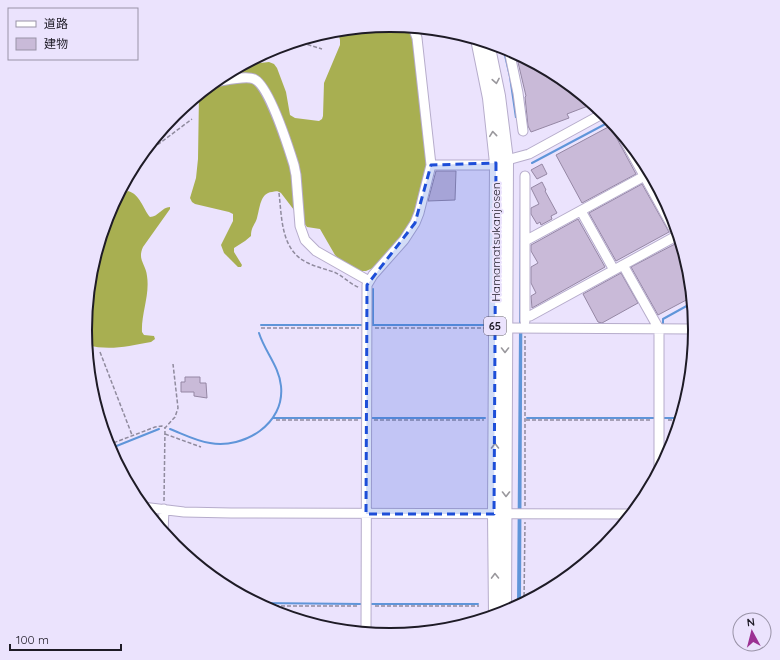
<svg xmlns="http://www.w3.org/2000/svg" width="780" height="660" font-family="Quicksand,'Noto Sans JP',sans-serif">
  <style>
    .forest { fill: #a8af51 }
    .water { fill: #5f95d9 }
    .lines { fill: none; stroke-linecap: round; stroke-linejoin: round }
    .stream { stroke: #5f95d9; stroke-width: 2 }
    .building { fill: #c9bad8; stroke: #9587a4 }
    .minor-casing { stroke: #b6accb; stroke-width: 11 }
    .major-casing { stroke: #b6accb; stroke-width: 14 }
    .path { stroke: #908b9e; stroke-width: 1.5; stroke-dasharray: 4 2; stroke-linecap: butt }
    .minor { stroke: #fff; stroke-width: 9 }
    .major { stroke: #fff; stroke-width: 12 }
    .oneway { stroke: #9a989d }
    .marked { fill: #1d4ed8; fill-opacity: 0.2; stroke: #1d4ed8; stroke-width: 3; stroke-dasharray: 8 5; stroke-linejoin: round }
    .labels { text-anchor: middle; stroke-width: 4; stroke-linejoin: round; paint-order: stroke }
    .shield { fill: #ebe3fd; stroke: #5c5766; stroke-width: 1 }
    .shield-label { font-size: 11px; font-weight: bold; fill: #1e1b26 }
    .street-label { font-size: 12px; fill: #1e1b26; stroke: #ebe3fd }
    .rim { fill: none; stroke: #1e1b26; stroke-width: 2 }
  </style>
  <rect width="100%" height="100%" fill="#ebe3fd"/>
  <path class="forest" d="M390,25L410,27L414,39L427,165L419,202L408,230L380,262L373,268L366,271H360L342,262L335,255L320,229L307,227L281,193C278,191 276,191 272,192C260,193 260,208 257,218C255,225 251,227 251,236L245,241L234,248V252L242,265L241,267H238L224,253L221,245L233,221V214L229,212L195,204L192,202L190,198L196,178L198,159L199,94L221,76L243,65L269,62L274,64L277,68L286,92L290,115L295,118L319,121L322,119L323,116L324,83L340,45V40L339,36L326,32Z
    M128,191C140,194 143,209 150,217C158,217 162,207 170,207V209L143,247C137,260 146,264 147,276C150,295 141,314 142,332L144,335L154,336L155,339L151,342C128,346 110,351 87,345L85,330L91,270L108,213L117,197Z"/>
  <path class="water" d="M502,47L506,48L518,118H515L509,77Z
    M520,191H523L521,604L517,606Z"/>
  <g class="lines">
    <path class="stream" d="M532,163L611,121
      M261,325H363
      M371,325H486
      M373,325V289
      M663,325V319L692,303
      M273,418H363
      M371,418H485
      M527,418H655
      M663,418H680
      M170,429C183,434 196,441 210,443C244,449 285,424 281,386C279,366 265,352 259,333
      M109,449L159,429
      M258,603L361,604
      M372,604H478"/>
  </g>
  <path class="building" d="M522,56L560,77L593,104L567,114L569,118L531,132L528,126L525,97L526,96L517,58Z
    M612,125L615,130V135L636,174L582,203L556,155Z
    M542,164L547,174L537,179L531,170Z
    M436,171H456L455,200L428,201Z
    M542,182L546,190L545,191L557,213L551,216L552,219L541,225L540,222L537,224L531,214V208L539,204L531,188Z
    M642,184L669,232L616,261L589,213Z
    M578,219L605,267L532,308L531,296L536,293L531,283V267L538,263L531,251V245Z
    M675,244L679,248L686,260L689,271L692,297L658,315L631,267Z
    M621,273L638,303L602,323L598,322L583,294Z
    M185,377H200V383H206L207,398L194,396V392H181V382H185Z"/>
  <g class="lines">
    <g class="minor-casing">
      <path id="minor" d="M509,50L518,93L523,131
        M214,82C223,81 246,75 254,79C269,85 289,149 294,165L296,175L300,226L305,240L316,251L369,281
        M620,132L681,242
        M431,165H489L529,154L604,113
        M525,176V321
        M581,211L614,270
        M525,241L650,173
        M623,265L659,329V471
        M525,316H530L678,235
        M505,328L695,329
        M142,507L184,512L231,513L632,514
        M163,532L164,509
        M366,633L367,285L373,275L404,240L415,223L419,213L431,165L417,38L413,27"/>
    </g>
    <g class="major-casing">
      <path id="major" d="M477,39L489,98L496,163L494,514L495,615
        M488,43L499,96L507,160L505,612"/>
    </g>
    <path class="path" d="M296,41L322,49
      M142,154L160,143L192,119
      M279,193C282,219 281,251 308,263C316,267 325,269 334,272C343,276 350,284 360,288
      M261,328H359
      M375,328H485
      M100,352L132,435
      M276,420H358
      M374,420H484
      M526,420H652
      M668,420H680
      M165,434L201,447
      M108,445L155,427L162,426L165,428
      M164,501L165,428L175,417L178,408L173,364
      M525,506V336
      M524,602L525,522
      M263,606H359
      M375,606H479"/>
    <use href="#minor" class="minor"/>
    <use href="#major" class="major"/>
  </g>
  <defs><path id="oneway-chevron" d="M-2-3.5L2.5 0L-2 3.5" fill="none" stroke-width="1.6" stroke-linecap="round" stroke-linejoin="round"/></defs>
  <g class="oneway">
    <use href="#oneway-chevron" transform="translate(496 81) rotate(80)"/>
    <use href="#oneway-chevron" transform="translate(493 134) rotate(-96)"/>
    <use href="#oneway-chevron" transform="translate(505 350) rotate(90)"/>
    <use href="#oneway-chevron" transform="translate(495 446) rotate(-90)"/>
    <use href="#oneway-chevron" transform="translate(506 494) rotate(90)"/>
    <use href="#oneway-chevron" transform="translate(495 576) rotate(-91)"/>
  </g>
  <path class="marked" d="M496,163L494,514H366L367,285L415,223L431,165Z"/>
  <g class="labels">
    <rect class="shield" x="484" y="317" width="22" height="18" rx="3"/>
    <g class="shield-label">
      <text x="495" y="330">65</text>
    </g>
    <g class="street-label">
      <text transform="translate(496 242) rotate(-90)" y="4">Hamamatsukanjosen</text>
    </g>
  </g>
  <path d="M0 0H780V660H0ZM92 330a298 298 0 1 1 596 0a298 298 0 1 1-596 0Z" fill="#ebe3fd" fill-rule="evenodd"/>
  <path class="rim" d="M92 330a298 298 0 1 1 596 0a298 298 0 1 1-596 0Z"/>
  <rect x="8" y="8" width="130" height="52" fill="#ebe3fd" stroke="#9993a7"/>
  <rect x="16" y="21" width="20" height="6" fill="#ffffff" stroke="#9993a7"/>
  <text x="44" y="28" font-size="12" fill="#1e1b26">道路</text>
  <rect x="16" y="38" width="20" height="12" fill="#c9bad8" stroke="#9993a7"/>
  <text x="44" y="48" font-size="12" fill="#1e1b26">建物</text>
  <g transform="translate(752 632) rotate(353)"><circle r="19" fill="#ebe3fd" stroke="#9993a7"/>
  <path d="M0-3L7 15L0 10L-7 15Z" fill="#9c3193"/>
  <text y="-6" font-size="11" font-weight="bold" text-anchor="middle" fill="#1e1b26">N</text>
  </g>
  <path d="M10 644v6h111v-6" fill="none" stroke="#1e1b26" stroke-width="2"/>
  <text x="16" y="644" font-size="12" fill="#1e1b26" stroke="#ebe3fd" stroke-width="3" paint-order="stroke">100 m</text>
</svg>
